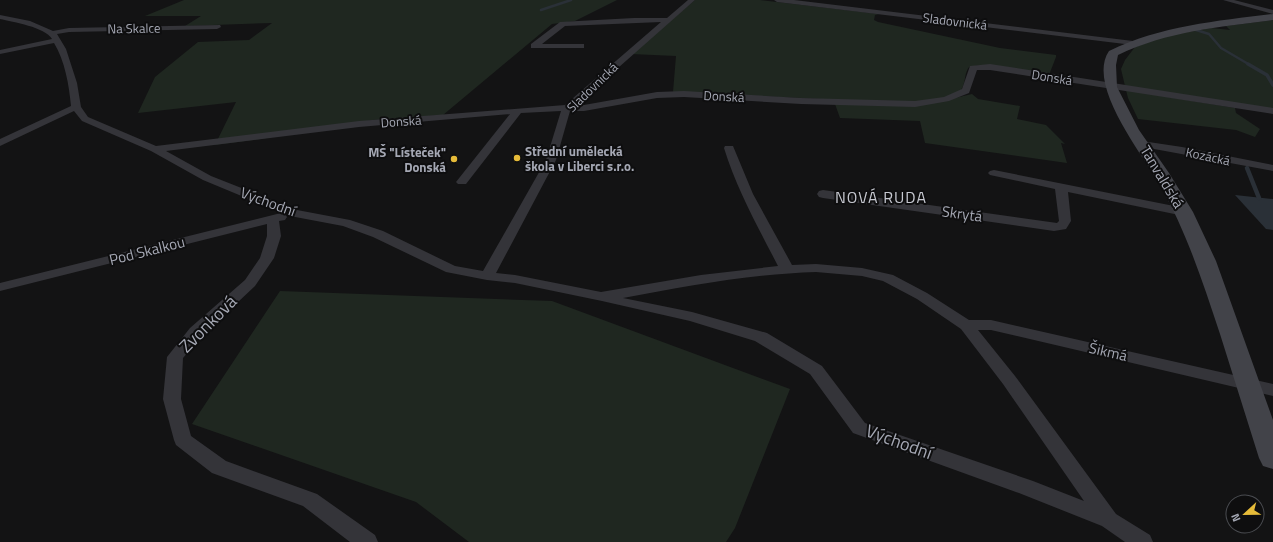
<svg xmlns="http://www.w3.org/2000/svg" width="1273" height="542" font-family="'Titillium Web',sans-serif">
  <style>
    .green { fill: #1f2720 }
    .water { fill: #2a3037 }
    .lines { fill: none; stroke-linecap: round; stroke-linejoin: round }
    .stream-far2 { stroke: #2a3037; stroke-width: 2.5 }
    .stream-far1 { stroke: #2a3037; stroke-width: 3.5 }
    .stream { stroke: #2a3037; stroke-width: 4.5 }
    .minor { fill: #343439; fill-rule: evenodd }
    .secondary { fill: #424349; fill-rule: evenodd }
    .poi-dot { fill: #e6bb39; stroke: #0e0e0f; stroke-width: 1.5 }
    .labels { text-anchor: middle; stroke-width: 4; stroke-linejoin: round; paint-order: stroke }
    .far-street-label { font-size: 13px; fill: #a5a8b4; stroke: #0e0e0f }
    .far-poi-label { font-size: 13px; font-weight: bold; fill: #a5a8b4; stroke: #0e0e0f; text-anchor: start }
    .street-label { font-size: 15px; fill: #a5a8b4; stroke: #0e0e0f }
    .neighbourhood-label { font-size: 16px; letter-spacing: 1px; fill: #c6c8d0; stroke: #0e0e0f }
    .near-street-label { font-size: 18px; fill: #a5a8b4; stroke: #0e0e0f }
  </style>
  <rect width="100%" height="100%" fill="#131314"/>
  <path class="green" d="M184,0H617L575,21L552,24L443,115L373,120L261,139L215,145L236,102L138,113L155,77L198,42L249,40L272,23L185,26L201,16H145Z
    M695,0H760L879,14L875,15L874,20L878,22L1000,48L1056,55V57L1049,75L981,65L969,67C964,73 966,83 961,90C950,103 905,102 888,102L673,92L676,56L631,54Z
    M1273,20V109L1125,86L1121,69L1125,60L1135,47L1165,36L1211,28L1230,30L1226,26Z
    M1126,90L1235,108L1236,113L1260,129L1255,137L1236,130L1138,119L1128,98Z
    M972,94L978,99L1020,106L1017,119L1046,125L1065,144L1061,143L1067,163L925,143L920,121L840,118L835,104L901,105L955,98Z
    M280,291L552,301L790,389L735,528L726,542H469L416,502L192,424Z"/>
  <path class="water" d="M1235,195L1273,199V230L1266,229Z"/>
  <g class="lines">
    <path class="stream-far2" d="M541,10L571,0
      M1196,30L1209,34L1221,48L1250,65"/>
    <path class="stream-far1" d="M1248,64L1267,75L1273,85"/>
    <path class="stream" d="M1247,168L1259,198"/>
    <path class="minor" d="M688,0H695L576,105H584L657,92L684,91L801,98L915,101L944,97L962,89L970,66L990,64L1273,108V114L990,70H977L969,93L949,101L915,107L801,104L684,97L657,98L584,111H570L556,160L496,273L515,275L601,292L701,275L778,266C758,227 737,190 724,148L725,146H733L753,194L792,265L816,264L862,268L893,275L927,293L969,320H991L1273,384V396L991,330H978L1015,376L1116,514L1150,535L1153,542H1125L1102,526L1019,493L853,433L810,374L755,341L690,321L602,301L515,283L487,280L446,272L373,237L343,226L290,216L203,180L151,151L82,121L74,111L0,146V139L71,106C69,85 65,61 54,43L0,54V50L52,39C45,27 13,22 0,19V15L30,21L53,31L69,28L220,25L221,27L217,29L69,32L57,34L66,49L77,83L81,107L88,117L156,146L359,121L565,105L661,22L565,26L542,44H584V48H531V44L560,22L634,18H667ZM561,111L546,160L483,271L455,266L383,231L350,220L297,210L211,176L166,151L359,127L510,114L456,182L458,184H466L521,113ZM816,272L862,276L883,281L917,299L961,329L1003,384L1084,501L1033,481L865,423L822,366L767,333L692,312L623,298C687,286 751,274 816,272Z
      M774,0H794L1133,41L1137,43L1133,45L777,2Z
      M1223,0H1234L1273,10V14Z
      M1142,141L1182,147L1273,165V171L1138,146L1137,144L1138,142Z
      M994,170L1184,208L1188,209L1190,212L1188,215L1184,216L1068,192L1071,221L1066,229L1054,231L823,198L819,197L817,194L819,191L823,190L1057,223L1059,221L1055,189L990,175L988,173L990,171Z
      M281,213L285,214L287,217L285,220L279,221L281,236L274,258L255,286L202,336L183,358L181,399L191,436L226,461L317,494L375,535L378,542H350L303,506L212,473L176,445L174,440L163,399L167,357L190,328L245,280L260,258L267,236V224L0,291V283Z"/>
    <path class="secondary" d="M1273,14V20C1220,27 1167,31 1118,55L1116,65L1117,87L1139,130L1169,173L1193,212L1216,261L1273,420V469L1263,466L1259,458C1246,417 1233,375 1220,334C1202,280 1187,233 1159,183C1142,154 1086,84 1109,51C1161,26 1217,21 1273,14Z"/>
  </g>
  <g class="poi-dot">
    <circle cx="517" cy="158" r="4"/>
    <circle cx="454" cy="159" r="4"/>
  </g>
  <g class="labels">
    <g class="far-street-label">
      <text transform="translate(955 21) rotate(7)" y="5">Sladovnická</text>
      <text transform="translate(134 28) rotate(-1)" y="5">Na Skalce</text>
      <text transform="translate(1052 77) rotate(9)" y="5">Donská</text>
      <text transform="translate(592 87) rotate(-44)" y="5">Sladovnická</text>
      <text transform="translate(724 96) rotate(3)" y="5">Donská</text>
      <text transform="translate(401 121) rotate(-4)" y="5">Donská</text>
      <text transform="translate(1208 156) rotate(12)" y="5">Kozácká</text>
    </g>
    <g class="far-poi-label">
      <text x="525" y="156">Střední umělecká<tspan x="525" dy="15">škola v Liberci s.r.o.</tspan></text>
      <text x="446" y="157" text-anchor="end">MŠ "Lísteček"<tspan x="446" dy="15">Donská</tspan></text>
    </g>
    <g class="street-label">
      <text transform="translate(1162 177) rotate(59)" y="5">Tanvaldská</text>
      <text transform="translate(268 202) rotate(20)" y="5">Východní</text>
      <text transform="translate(962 214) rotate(8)" y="5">Skrytá</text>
      <text transform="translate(147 251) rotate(-14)" y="5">Pod Skalkou</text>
      <text transform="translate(1108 352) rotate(13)" y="5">Šikmá</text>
    </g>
    <g class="neighbourhood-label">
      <text x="881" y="203">NOVÁ RUDA</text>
    </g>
    <g class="near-street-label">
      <text transform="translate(208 324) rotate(-45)" y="6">Zvonková</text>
      <text transform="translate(899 442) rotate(20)" y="6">Východní</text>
    </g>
  </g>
  <g transform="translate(1245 514) rotate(248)"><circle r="19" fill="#0e0e0f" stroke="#4a4c51"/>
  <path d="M0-3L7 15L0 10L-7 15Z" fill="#e6bb39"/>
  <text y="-6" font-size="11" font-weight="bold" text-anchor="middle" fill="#a5a8b4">N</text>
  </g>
</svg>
